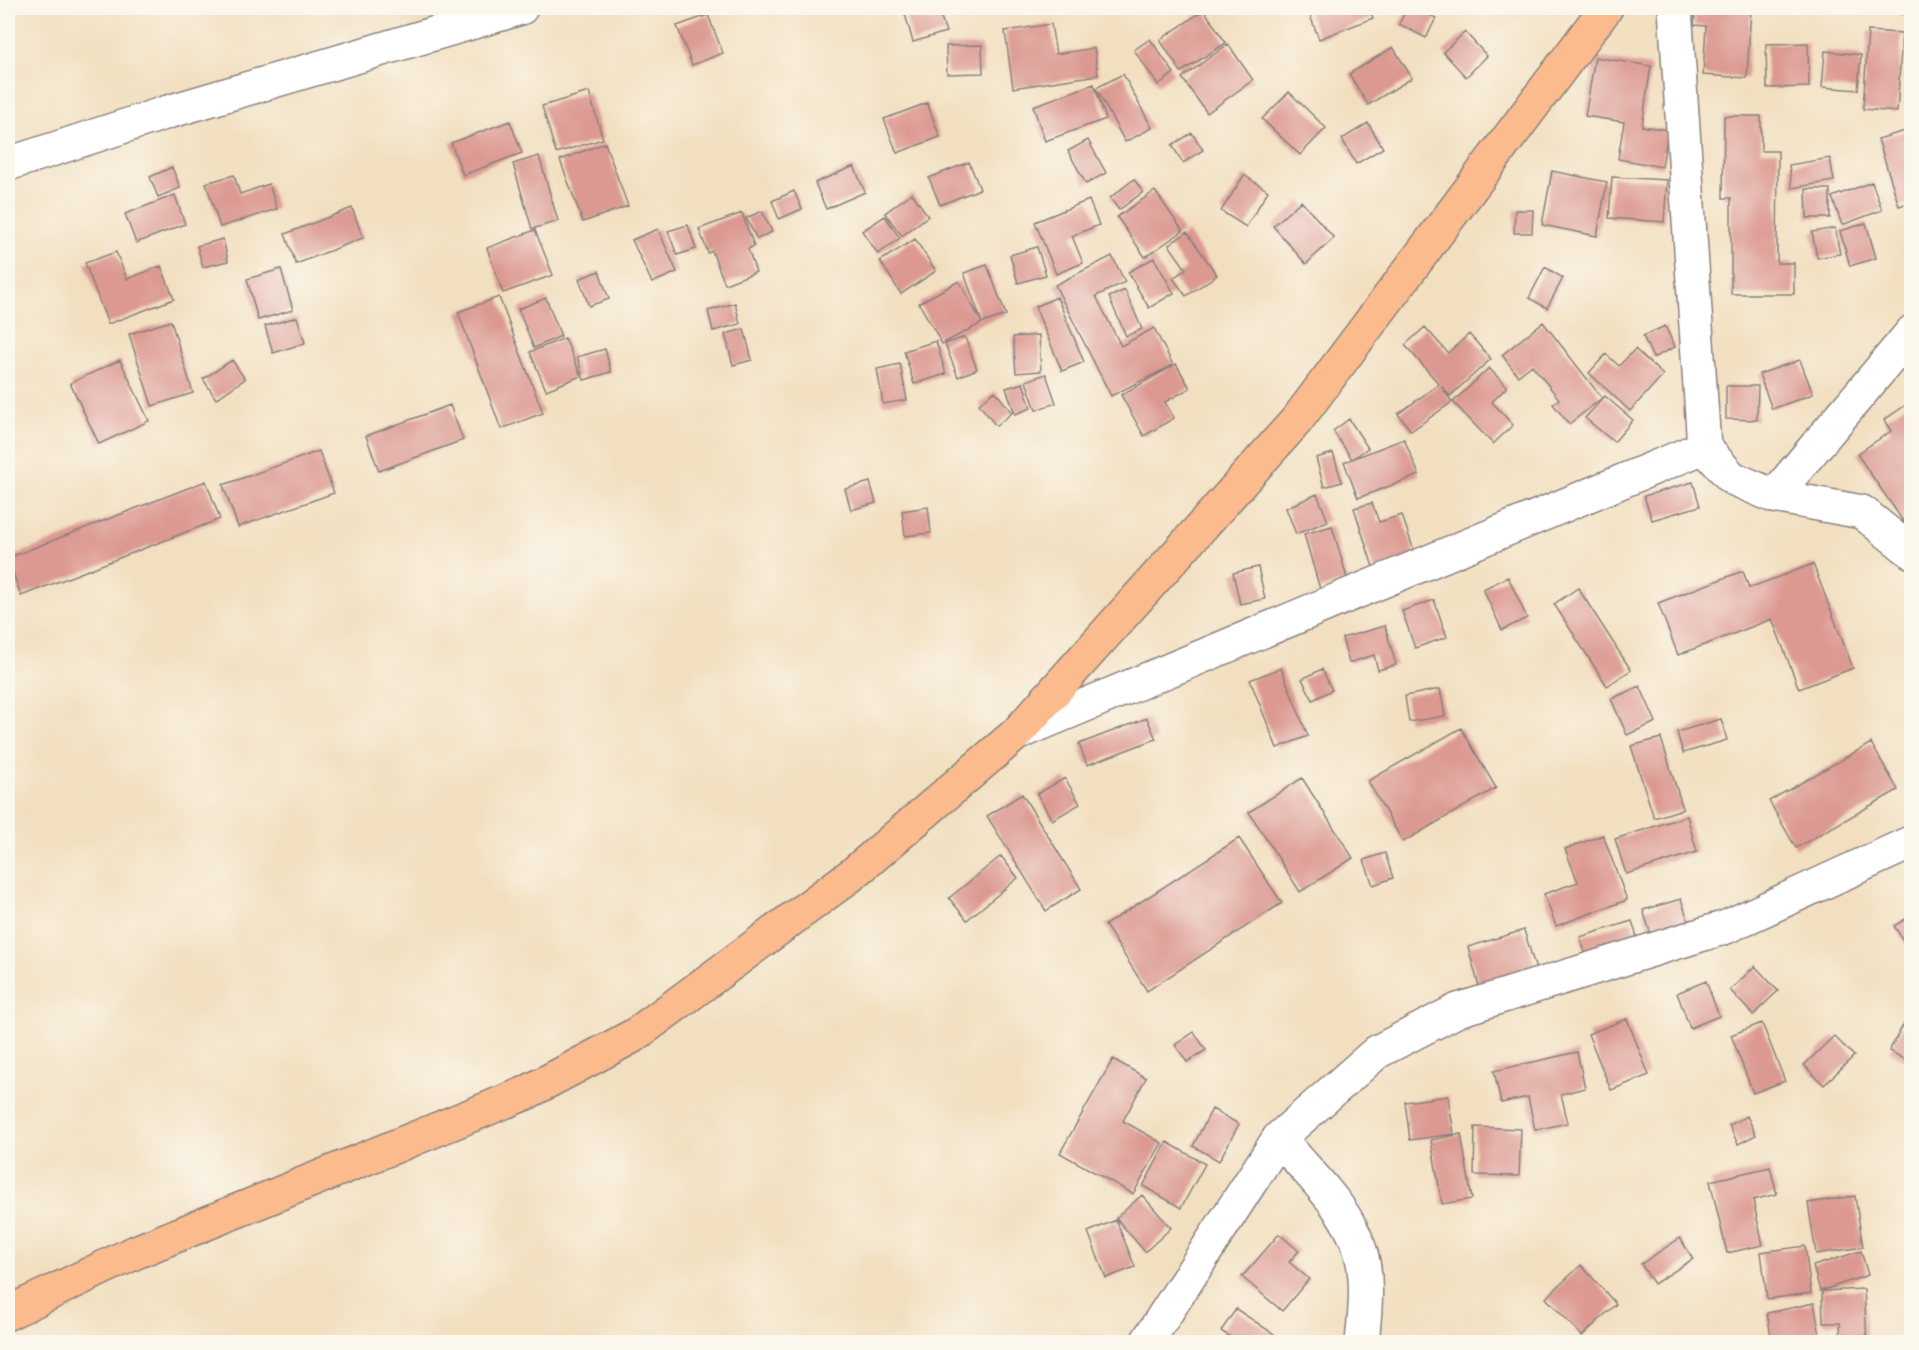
<svg xmlns="http://www.w3.org/2000/svg" width="1919" height="1350" font-family="Sriracha,sans-serif">
  <style>
    .building { fill: #db9992 }
    .lines { fill: none; stroke-linecap: round; stroke-linejoin: round }
    .minor-casing { stroke: #8a807e; stroke-width: 36 }
    .highway-casing { stroke: #8a807e; stroke-width: 36 }
    .minor { stroke: #fff; stroke-width: 33 }
    .highway { stroke: #fbbb8c; stroke-width: 33 }
  </style>
  <rect width="100%" height="100%" fill="#fbf7ec"/>
  <filter id="ink" filterUnits="userSpaceOnUse"><feTurbulence type="fractalNoise" baseFrequency=".0167" numOctaves="2"/><feDisplacementMap in="SourceGraphic" scale="12" xChannelSelector="R" yChannelSelector="G"/><feConvolveMatrix kernelMatrix="1 2 1 2 8 2 1 2 1" color-interpolation-filters="sRGB"/></filter>
  <filter id="wash" filterUnits="userSpaceOnUse"><feTurbulence type="fractalNoise" baseFrequency=".008" numOctaves="4" result="noise"/><feDisplacementMap in="SourceGraphic" scale="24" xChannelSelector="R" yChannelSelector="G"/><feGaussianBlur stdDeviation="1.35" result="paint"/><feColorMatrix in="noise" values="0 0 0 0 0 0 0 0 0 0 0 0 0 0 0 0 0 1.4 0 .05"/><feComposite in="paint" operator="in"/></filter>
  <g filter="url(#wash)">
    <rect width="100%" height="100%" fill="#f2dfc0"/>
    <g id="blocks">
      <path class="building" d="M929,8H938L946,32L913,42L905,14Z
        M1307,8H1369L1373,18L1319,39Z
        M1407,8H1416L1436,18L1426,38L1399,24Z
        M1696,8H1751L1747,78L1703,75L1706,26L1694,25Z
        M1895,8H1912V15L1895,13Z
        M1204,10L1226,43L1181,72L1160,40Z
        M708,15L723,53L692,65L677,26Z
        M1051,24L1056,54L1094,48L1098,75L1013,88L1005,31Z
        M1906,28H1912V52L1908,53Z
        M1868,31L1902,33L1897,112L1863,109Z
        M1465,32L1487,56L1466,77L1443,52Z
        M1150,39L1174,73L1158,85L1134,50Z
        M1808,43L1809,87L1767,88L1766,44Z
        M1228,44L1253,80L1207,113L1182,78Z
        M982,45L983,73L947,74L946,46Z
        M1393,47L1412,78L1368,105L1349,74Z
        M1825,51L1861,55L1858,90L1822,87Z
        M1595,57L1651,66L1642,126L1668,130L1662,167L1618,159L1624,122L1585,116Z
        M1123,74L1152,128L1125,142L1096,88Z
        M1094,84L1106,119L1045,141L1033,106Z
        M589,92L603,139L556,153L542,106Z
        M1289,92L1326,128L1300,155L1262,119Z
        M927,103L940,137L897,153L884,119Z
        M1724,116H1761V151H1778L1777,263H1794V294H1731V198H1723Z
        M510,121L522,153L463,175L451,143Z
        M1368,123L1383,148L1356,164L1342,139Z
        M1912,129V202L1899,206L1878,139Z
        M1192,133L1203,150L1183,163L1172,145Z
        M1088,140L1106,173L1086,184L1068,151Z
        M605,143L628,206L583,222L560,160Z
        M539,156L558,221L532,229L513,164Z
        M1830,158L1834,181L1792,188L1789,165Z
        M969,162L980,189L940,205L929,178Z
        M854,166L865,192L826,209L815,183Z
        M172,167L180,188L158,197L150,177Z
        M1552,171L1607,182L1597,236L1542,225Z
        M234,175L240,194L269,184L277,209L220,227L206,183Z
        M1244,175L1268,191L1246,227L1221,211Z
        M1612,177L1667,180L1664,222L1609,218Z
        M1134,179L1143,192L1119,210L1110,198Z
        M1872,182L1882,210L1842,225L1832,197Z
        M1806,189H1830V218H1807Z
        M794,191L802,209L779,219L772,201Z
        M1155,191L1183,231L1145,257L1117,217Z
        M912,193L928,216L902,236L885,213Z
        M175,195L185,224L136,243L125,214Z
        M1089,200L1099,225L1072,236L1083,263L1056,274L1035,222Z
        M1301,201L1334,238L1306,264L1273,226Z
        M352,208L363,238L296,264L285,234Z
        M1515,210H1533L1532,233H1514Z
        M762,211L772,232L757,239L746,218Z
        M742,213L754,246L748,249L756,272L725,284L712,251L708,253L699,229Z
        M885,216L900,238L878,254L862,231Z
        M1866,223L1876,258L1850,266L1840,231Z
        M688,225L696,249L677,255L668,231Z
        M1835,228L1840,254L1817,258L1812,232Z
        M658,229L677,272L652,283L632,240Z
        M535,230L553,275L503,293L487,248Z
        M1187,232L1217,275L1186,296L1173,278L1186,269L1169,245Z
        M223,239L228,261L203,267L197,246Z
        M915,239L936,271L901,294L880,261Z
        M1037,247L1046,275L1018,283L1010,255Z
        M116,252L127,279L161,266L174,299L108,324L85,263Z
        M1112,256L1125,282L1096,296L1121,346L1154,328L1173,365L1111,396L1055,285Z
        M1154,258L1174,293L1149,308L1128,272Z
        M987,265L1006,315L982,323L964,273Z
        M1545,267L1563,278L1547,308L1529,298Z
        M281,269L293,310L258,320L247,279Z
        M599,271L609,299L589,306L579,279Z
        M959,281L982,323L942,344L919,303Z
        M1125,290L1142,329L1126,336L1109,297Z
        M499,297L543,413L501,429L458,312Z
        M1057,297L1084,362L1062,371L1035,307Z
        M546,298L561,336L534,348L518,309Z
        M735,303L740,324L713,331L708,311Z
        M297,317L305,343L273,353L265,326Z
        M171,321L193,393L152,406L129,334Z
        M1543,322L1602,398L1569,424L1553,404L1559,399L1532,365L1518,376L1502,355Z
        M1665,326L1675,347L1653,358L1643,336Z
        M1425,327L1448,353L1469,334L1491,359L1450,396L1441,386L1452,402L1411,431L1398,414L1439,384L1405,345Z
        M744,329L752,360L733,365L725,334Z
        M1039,335L1041,371L1016,373L1013,337Z
        M965,337L977,369L958,377L945,344Z
        M565,338L581,376L546,390L530,352Z
        M936,341L946,374L914,384L904,351Z
        M605,349L611,372L584,380L577,357Z
        M1635,349L1663,375L1630,411L1589,373L1606,354L1619,366Z
        M120,360L149,421L99,444L70,383Z
        M232,360L245,379L216,399L203,379Z
        M1800,360L1813,394L1772,409L1759,374Z
        M900,364L907,400L883,404L877,369Z
        M1176,364L1190,388L1165,402L1174,418L1144,436L1121,395Z
        M1489,368L1507,387L1492,402L1513,425L1493,444L1453,402Z
        M1046,374L1056,403L1036,410L1026,381Z
        M1023,383L1031,408L1015,414L1006,388Z
        M1726,386H1758L1757,420L1726,419Z
        M995,391L1012,413L996,426L979,404Z
        M1605,396L1633,420L1614,442L1585,418Z
        M1912,401V534L1857,454L1891,431L1884,420Z
        M450,405L463,440L379,471L366,436Z
        M1349,419L1368,448L1352,459L1333,431Z
        M1404,439L1419,475L1358,498L1344,462Z
        M319,451L334,493L238,527L223,485Z
        M1333,453L1342,482L1324,487L1316,458Z
        M206,481L220,519L21,596L8,558Z
        M870,482L876,503L851,510L845,489Z
        M1693,482L1700,506L1652,520L1644,496Z
        M1317,494L1328,521L1296,534L1286,508Z
        M1372,503L1379,522L1402,515L1416,557L1374,570L1354,508Z
        M928,507L931,533L905,536L902,511Z
        M1332,526L1348,581L1320,589L1304,534Z
        M1813,564L1853,668L1799,689L1772,619L1678,655L1658,603L1743,571L1749,588Z
        M1258,567L1265,599L1240,604L1233,573Z
        M1508,577L1527,618L1502,630L1483,589Z
        M1578,588L1631,670L1607,686L1554,604Z
        M1434,600L1447,637L1415,648L1402,611Z
        M1385,626L1396,665L1378,670L1374,655L1349,663L1342,638Z
        M1281,668L1308,736L1277,748L1250,680Z
        M1322,669L1332,690L1313,700L1302,679Z
        M1640,686L1656,722L1627,735L1611,699Z
        M1440,689L1445,716L1409,722L1405,696Z
        M1147,718L1156,739L1087,765L1079,744Z
        M1721,719L1727,740L1683,753L1677,732Z
        M1461,728L1496,788L1403,842L1368,781Z
        M1661,738L1683,809L1654,818L1631,746Z
        M1871,743L1898,790L1796,848L1769,801Z
        M1065,778L1080,804L1052,820L1037,794Z
        M1302,778L1353,858L1300,892L1249,812Z
        M1022,794L1081,889L1046,911L987,816Z
        M1687,816L1697,852L1626,874L1615,839Z
        M1603,835L1627,900L1556,926L1544,894L1578,882L1565,849Z
        M1239,838L1282,903L1147,991L1105,925Z
        M1385,853L1393,878L1373,885L1364,860Z
        M1001,856L1018,878L967,920L949,898Z
        M1681,899L1692,932L1654,944L1643,910Z
        M1912,915V954L1894,926Z
        M1632,921L1641,950L1589,965L1580,937Z
        M1524,930L1537,973L1480,990L1468,947Z
        M1755,966L1778,991L1753,1015L1730,990Z
        M1706,981L1719,1016L1690,1028L1677,993Z
        M1912,1009V1063L1889,1051Z
        M1627,1019L1649,1075L1611,1090L1588,1034Z
        M1762,1023L1785,1081L1753,1093L1731,1035Z
        M1194,1032L1206,1050L1187,1062L1175,1045Z
        M1834,1036L1854,1056L1824,1085L1804,1065Z
        M1577,1052L1585,1088L1561,1094L1568,1123L1535,1130L1528,1097L1501,1103L1494,1071Z
        M1113,1059L1146,1078L1123,1121L1162,1143L1133,1194L1060,1153Z
        M1448,1096L1454,1134L1410,1140L1405,1102Z
        M1212,1109L1239,1124L1219,1161L1193,1146Z
        M1747,1116L1756,1135L1738,1144L1729,1125Z
        M1475,1127L1521,1129L1519,1176L1474,1175Z
        M1461,1134L1472,1199L1442,1204L1431,1140Z
        M1167,1142L1205,1164L1181,1208L1143,1186Z
        M1770,1167L1777,1194L1753,1200L1763,1245L1727,1253L1710,1181Z
        M1142,1195L1171,1228L1145,1252L1116,1218Z
        M1855,1196L1863,1247L1816,1254L1808,1203Z
        M1116,1220L1135,1267L1106,1278L1088,1232Z
        M1279,1234L1299,1251L1289,1262L1309,1279L1282,1311L1242,1277Z
        M1680,1238L1693,1259L1654,1284L1641,1264Z
        M1805,1246L1811,1293L1767,1299L1761,1252Z
        M1861,1251L1868,1275L1820,1291L1813,1266Z
        M1581,1265L1616,1304L1582,1336L1546,1298Z
        M1864,1289L1867,1342H1841L1840,1323H1823L1822,1291Z
        M1814,1303L1820,1335L1806,1337L1807,1342H1772L1767,1313Z
        M1236,1309L1286,1342H1238L1221,1331Z
        M1761,1337L1762,1342H1725V1340Z"/>
    </g>
  </g>
  <g filter="url(#ink)">
    <use href="#blocks" fill-opacity="0" stroke="#8a807e" stroke-width="1.5"/>
    <g class="lines">
      <g class="minor-casing">
        <path id="minor" d="M1675,8L1704,447
          M8,164L168,112L521,8
          M1774,496L1912,332
          M1016,734L1704,447L1732,478L1774,496L1862,512L1912,552
          M1279,1138C1307,1172 1347,1207 1360,1250C1369,1279 1365,1313 1362,1342
          M1147,1342L1279,1138L1377,1052L1458,1010L1726,927L1912,842"/>
      </g>
      <g class="highway-casing">
        <path id="highway" d="M8,1313L136,1252L526,1093L635,1035L854,873L1016,734L1297,420L1606,8"/>
      </g>
      <use href="#minor" class="minor"/>
      <use href="#highway" class="highway"/>
    </g>
  </g>
  <rect width="1919" height="1350" fill="none" stroke="#fbf7ec" stroke-width="30"/>
</svg>
